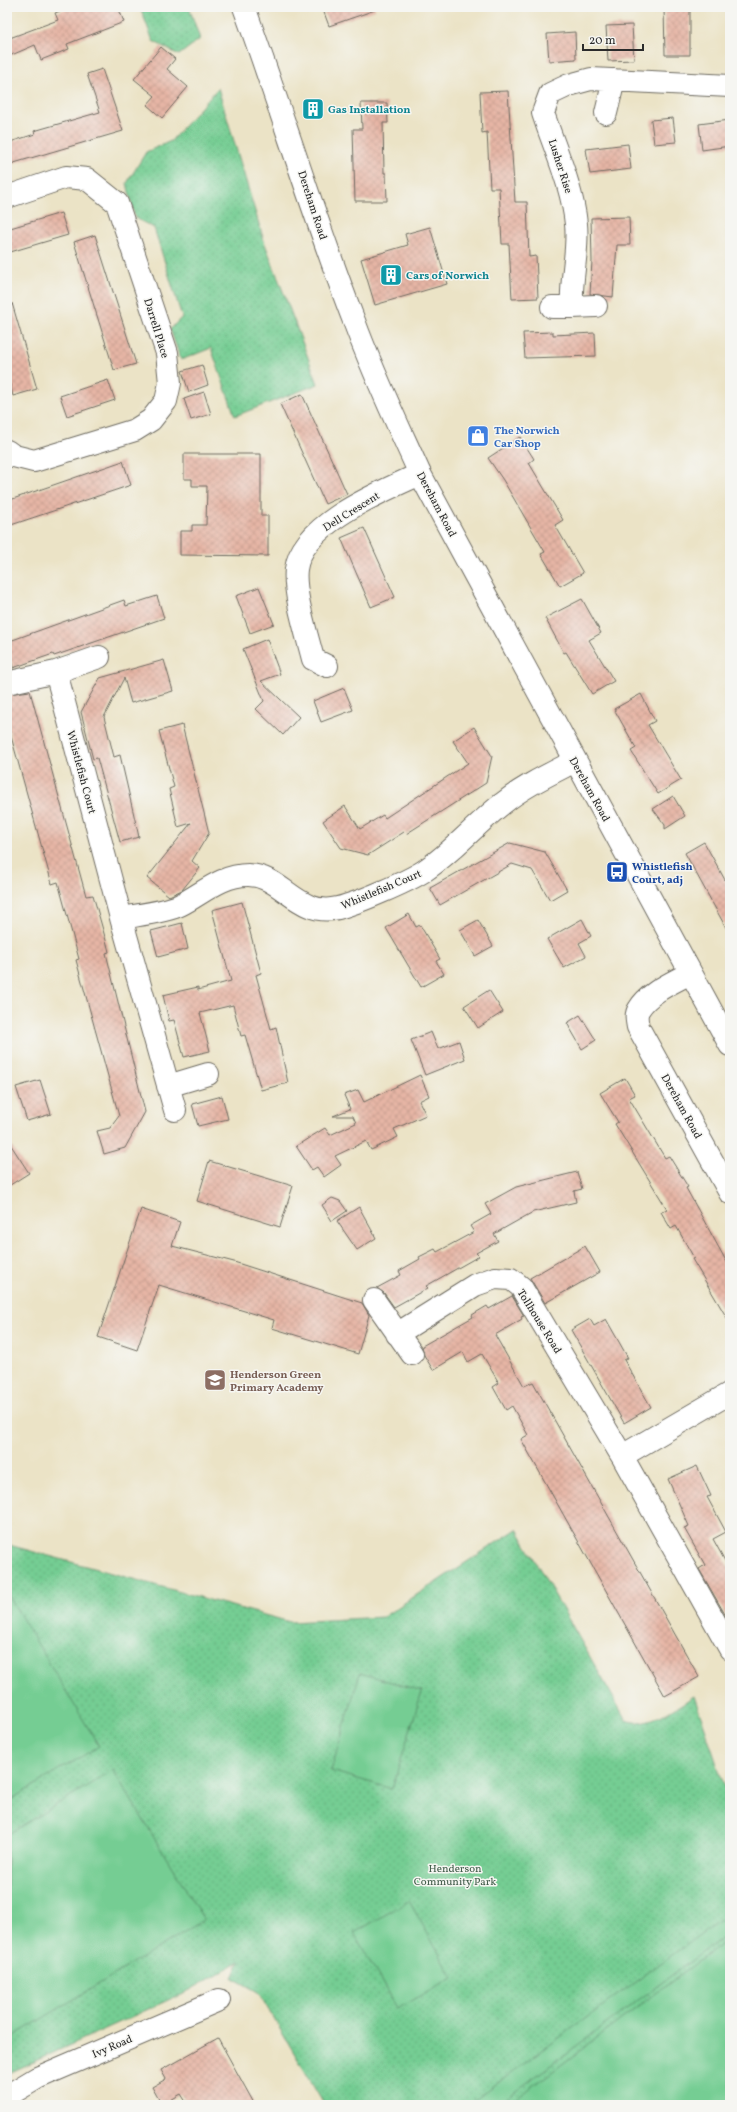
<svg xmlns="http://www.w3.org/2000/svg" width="737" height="2112" font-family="Vollkorn,serif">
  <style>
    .green { fill: url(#green-dots); stroke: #507c5f }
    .pitch { fill: #74cd93; stroke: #507c5f }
    .building { fill: url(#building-cross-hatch) }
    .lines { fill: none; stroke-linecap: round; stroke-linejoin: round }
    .street-casing { stroke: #6e6b61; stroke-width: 24 }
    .highway-casing { stroke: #6e6b61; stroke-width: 24 }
    .street { stroke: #fff; stroke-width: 22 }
    .highway { stroke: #fff; stroke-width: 22 }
    .labels { text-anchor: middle; stroke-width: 3; stroke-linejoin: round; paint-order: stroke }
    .culture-label { font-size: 11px; font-weight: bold; fill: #0d838f; stroke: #f6f6f2; text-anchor: start }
    .street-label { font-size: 11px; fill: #2b2b2b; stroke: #f6f6f2 }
    .shop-label { font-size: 11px; font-weight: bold; fill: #366cbe; stroke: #f6f6f2; text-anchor: start }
    .transit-label { font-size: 11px; font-weight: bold; fill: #164399; stroke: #f6f6f2; text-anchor: start }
    .education-label { font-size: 11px; font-weight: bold; fill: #785e54; stroke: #f6f6f2; text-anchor: start }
    .park-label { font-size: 11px; fill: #415c4a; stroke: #f6f6f2 }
  </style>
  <defs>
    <pattern id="green-dots" width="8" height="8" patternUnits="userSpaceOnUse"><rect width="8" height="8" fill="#74cd93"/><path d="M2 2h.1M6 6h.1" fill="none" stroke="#65b07f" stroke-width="1.8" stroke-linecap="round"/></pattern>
    <pattern id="building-cross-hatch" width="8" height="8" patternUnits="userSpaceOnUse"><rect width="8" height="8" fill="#e6b5a5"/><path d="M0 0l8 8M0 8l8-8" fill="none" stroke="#c59c8e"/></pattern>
  </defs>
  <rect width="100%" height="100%" fill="#f6f6f2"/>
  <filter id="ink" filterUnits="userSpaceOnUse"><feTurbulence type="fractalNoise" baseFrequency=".025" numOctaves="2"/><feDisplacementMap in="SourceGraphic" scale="8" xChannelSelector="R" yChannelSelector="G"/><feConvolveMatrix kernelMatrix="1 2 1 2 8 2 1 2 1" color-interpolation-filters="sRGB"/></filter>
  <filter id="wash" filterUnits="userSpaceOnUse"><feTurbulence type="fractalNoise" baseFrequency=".012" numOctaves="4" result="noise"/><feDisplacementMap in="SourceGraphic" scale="16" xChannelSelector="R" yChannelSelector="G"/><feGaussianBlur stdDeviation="0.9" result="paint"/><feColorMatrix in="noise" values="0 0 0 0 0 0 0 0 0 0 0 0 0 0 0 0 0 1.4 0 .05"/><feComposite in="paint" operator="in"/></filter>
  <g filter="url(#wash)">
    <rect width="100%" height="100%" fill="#ebe3c6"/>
    <path class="green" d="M140,7H189L200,39L179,55L153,41Z
      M218,88L264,241L318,384L235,416L211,348L181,360L170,329L182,317L154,228L135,218L127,183L146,152L171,141Z
      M517,1529L626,1720C646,1729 677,1707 694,1696L730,1803V2105H325L258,1992L233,1978L240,1961L190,1990L7,2074V1541L9,1545L290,1622L383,1617Z"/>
    <path class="pitch" d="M7,1593L99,1746L7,1802Z
      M360,1673L422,1691L392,1789L331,1771Z
      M113,1770L204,1920L7,2040V1835Z
      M409,1901L453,1978L397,2009L354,1933Z
      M730,1915V1932L497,2105H468L710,1927Z
      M724,1942L730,1950V2105H508Z"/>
    <g id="blocks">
      <path class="building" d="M70,7H118L124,22L67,44L69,49L41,60L35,45L7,57V39L58,20L55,13Z
        M322,7H375V10L329,26Z
        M664,7H690V55H665Z
        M632,25L634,60L608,61L606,26Z
        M575,32L576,59L549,61L547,34Z
        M161,47L175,59L167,69L188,87L162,118L147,105L155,96L134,79Z
        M102,69L123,131L7,165V143L35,134L34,131L100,112L87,74Z
        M508,91L515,202H527L529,257L536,256L538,298L512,299L509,244H502L499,188H490L487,132L482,133L480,92Z
        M361,103H387L388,123H383L384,173H386L387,201H355L353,129H362Z
        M673,118L676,142L654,144L651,120Z
        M730,120V146L702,150L699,124Z
        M628,144L631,169L590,174L586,149Z
        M61,213L68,235L7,253V229Z
        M629,217L630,245H617L613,297L590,294L592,261L591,218Z
        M430,227L447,284L375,305L361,259L408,245L405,234Z
        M95,235L136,364L114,370L74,242Z
        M12,303L37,389L13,396L7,372V304Z
        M553,332V335L595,333L596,356L525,358L523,333Z
        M202,365L208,385L189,392L182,371Z
        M108,380L115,400L67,416L60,396Z
        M204,392L211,414L191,420L184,399Z
        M302,394L347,494L325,504L280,404Z
        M520,437L534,459L529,463L563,520L555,525L583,573L560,586L541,554L545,552L503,480L488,458Z
        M184,454H261V516H268V556L180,555V531H192V525H206L207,486H192V479H184Z
        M123,461L131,485L11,525L7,514V501Z
        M364,528L395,597L371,607L341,538Z
        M259,587L274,624L250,633L236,596Z
        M157,596L164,618L54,656L53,654L13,668L11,660L7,662V642L124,600L126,606Z
        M582,599L601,633L589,640L614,681L592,694L566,652L564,653L545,618Z
        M267,639L280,674L261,681L299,717L283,735L256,709L264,701L243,649Z
        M164,660L173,691L131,703L124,678L104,717L114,757L120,755L139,837L120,842L97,758L93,759L81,712L100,678Z
        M344,688L353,710L321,722L313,701Z
        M30,691L86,896L93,895L107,944L109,952L106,953L145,1112L125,1148L104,1154L97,1131L110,1128L119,1116L76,960L79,959L58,882L52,884L7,722V694Z
        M641,694L655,721L648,725L681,780L658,794L631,751L636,748L614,709Z
        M182,725L209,833L192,861L200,868L182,890L169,896L147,878L191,823L178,827L169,789L174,787L159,731Z
        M474,727L492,756L486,783L406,834L404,832L368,855L341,848L323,821L345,806L360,829L383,815L385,818L468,763L453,741Z
        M673,796L685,816L665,829V825L653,809Z
        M704,842L730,889V935L685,853Z
        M510,843L545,852L567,890L550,900L532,870L512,864L440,905L430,888Z
        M242,902L261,973L256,975L271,1029L276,1027L288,1083L261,1090L245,1035L241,1036L233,1005L200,1013L210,1051L184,1057L174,1020L169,1021L163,995L198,987V990L231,981L212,910Z
        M409,914L416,927L420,925L440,959L436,961L444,974L421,987L386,928Z
        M582,919L591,936L579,943L586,956L564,968L547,939Z
        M478,920L493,946L475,956L460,930Z
        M182,923L188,949L158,957L151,931Z
        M489,990L503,1012L478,1028L464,1006Z
        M580,1015L596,1040L582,1049L567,1023Z
        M431,1032L438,1049L459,1041L465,1059L425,1075L411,1040Z
        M420,1075L429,1096L419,1101L426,1115L394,1129L398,1137L371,1150L366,1141L335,1156L341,1165L324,1177L317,1167L312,1170L296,1146L325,1128L330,1135L356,1123L353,1116H333L350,1109L344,1095L358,1090L364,1102Z
        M625,1078L635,1095L629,1098L665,1158L669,1156L688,1187L686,1188L730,1268V1323L692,1259L694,1258L676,1226L671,1229L661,1212L667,1209L615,1124L618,1122L600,1093Z
        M40,1080L51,1114L27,1121L16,1087Z
        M222,1096L228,1119L198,1126L192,1104Z
        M7,1139L29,1173L7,1187Z
        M209,1161L293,1186L280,1227L197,1201Z
        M577,1172L582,1189L574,1191L576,1202L533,1212L494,1234L498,1241L476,1253L479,1256L426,1286L428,1288L394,1307L384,1293L377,1288L401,1275L399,1271L420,1259L419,1257L435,1249L437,1252L474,1232L470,1226L491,1214L485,1204L516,1187Z
        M332,1198L340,1201L347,1211L332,1221L322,1205Z
        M359,1207L376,1238L357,1250L337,1221Z
        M141,1209L180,1222L172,1246L234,1262L362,1303L369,1315L358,1354L272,1328L274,1320L159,1285L137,1350L98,1337Z
        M585,1246L600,1272L545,1303L530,1278Z
        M512,1296L524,1316L521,1317L522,1319L495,1335L524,1386L533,1382L699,1677L665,1696L521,1439L528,1435L512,1406L506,1410L493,1387L499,1383L482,1354L468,1362L463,1352L433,1370L424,1355L422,1346L473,1317L472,1315L487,1306L489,1309Z
        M590,1319L594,1326L606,1319L628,1358L624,1360L651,1407L624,1423L571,1330Z
        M697,1466L711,1496L707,1497L726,1532L713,1539L730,1570V1623L699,1569L705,1565L684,1528L689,1526L668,1479Z
        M218,2038L255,2105H188L181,2094L162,2105L152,2087L166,2079L161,2070Z"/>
    </g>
  </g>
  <g filter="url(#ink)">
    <use href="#blocks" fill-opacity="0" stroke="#6e6b61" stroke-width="1"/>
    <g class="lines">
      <g class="street-casing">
        <path id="street" d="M606,113L614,80
          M7,197L66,177L87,179L117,203L167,353L170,383L166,401L151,420L135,430L34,461L14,456L7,451
          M596,306L572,307C570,279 579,252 576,224C572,185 555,150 543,113L550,94L569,85L591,79L730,86
          M552,307H572
          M99,657L56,672L121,918C137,915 166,912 180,905C202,894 221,875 248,875C282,875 298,918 338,908C358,903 407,882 424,871C453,852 475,825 502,804C524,786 550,774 575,761
          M327,666L313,659C307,635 293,592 296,569C302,523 383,491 420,474
          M11,682L56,672
          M121,918L175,1110
          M690,973C674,982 649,992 639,1009C635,1015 637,1021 638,1027L730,1193
          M168,1086L208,1074
          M374,1300L412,1354
          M397,1334L475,1285L495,1278L511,1279L521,1287L622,1456L730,1649
          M622,1456L730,1393
          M7,2096L37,2078L219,2000"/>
      </g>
      <g class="highway-casing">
        <path id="highway" d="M244,7C282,111 314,218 354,321C373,373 397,423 420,474L730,1045"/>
      </g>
      <use href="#street" class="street"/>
      <use href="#highway" class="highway"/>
    </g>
  </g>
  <defs>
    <g id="building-square" transform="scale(1.15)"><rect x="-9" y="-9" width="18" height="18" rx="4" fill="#0f9aa8" stroke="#f6f6f2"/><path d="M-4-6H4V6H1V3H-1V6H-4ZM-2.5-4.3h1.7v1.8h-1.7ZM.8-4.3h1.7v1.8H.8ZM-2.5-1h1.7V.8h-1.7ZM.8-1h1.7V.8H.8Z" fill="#fff"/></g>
    <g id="shop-square" transform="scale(1.15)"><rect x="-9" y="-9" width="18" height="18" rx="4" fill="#3f7fe0" stroke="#f6f6f2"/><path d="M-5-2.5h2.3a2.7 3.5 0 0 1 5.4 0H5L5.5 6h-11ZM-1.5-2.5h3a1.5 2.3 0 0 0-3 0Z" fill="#fff"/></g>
    <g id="bus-square" transform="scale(1.15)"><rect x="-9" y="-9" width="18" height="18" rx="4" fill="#1a4fb4" stroke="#f6f6f2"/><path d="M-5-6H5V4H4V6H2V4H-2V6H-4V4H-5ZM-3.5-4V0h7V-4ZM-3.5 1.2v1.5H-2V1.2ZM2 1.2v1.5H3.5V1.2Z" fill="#fff"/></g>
    <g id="school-square" transform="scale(1.15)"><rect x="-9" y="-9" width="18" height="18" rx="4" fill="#8d6e63" stroke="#f6f6f2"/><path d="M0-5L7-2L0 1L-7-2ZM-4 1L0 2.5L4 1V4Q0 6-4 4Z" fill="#fff"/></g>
  </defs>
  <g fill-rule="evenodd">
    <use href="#building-square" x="313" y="109"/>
    <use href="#building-square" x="391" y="275"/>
    <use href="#shop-square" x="478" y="436"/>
    <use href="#bus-square" x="617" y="872"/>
    <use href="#school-square" x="215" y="1380"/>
  </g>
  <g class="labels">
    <g class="culture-label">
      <text x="328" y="113">Gas Installation</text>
      <text x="406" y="279">Cars of Norwich</text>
    </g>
    <g class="street-label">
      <text transform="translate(561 166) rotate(72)" y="4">Lusher Rise</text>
      <text transform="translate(313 205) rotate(72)" y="4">Dereham Road</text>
      <text transform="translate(157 328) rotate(73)" y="4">Darrell Place</text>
      <text transform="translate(437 504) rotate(62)" y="4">Dereham Road</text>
      <text transform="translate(351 511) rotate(-32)" y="4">Dell Crescent</text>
      <text transform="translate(82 772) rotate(75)" y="4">Whistlefish Court</text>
      <text transform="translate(590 789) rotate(61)" y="4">Dereham Road</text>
      <text transform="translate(381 889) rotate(-23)" y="4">Whistlefish Court</text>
      <text transform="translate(682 1106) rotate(61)" y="4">Dereham Road</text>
      <text transform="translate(540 1321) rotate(58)" y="4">Tollhouse Road</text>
      <text transform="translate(112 2046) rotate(-23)" y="4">Ivy Road</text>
    </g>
    <g class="shop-label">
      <text x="494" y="434">The Norwich<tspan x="494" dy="13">Car Shop</tspan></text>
    </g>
    <g class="transit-label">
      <text x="632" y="870">Whistlefish<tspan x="632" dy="13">Court, adj</tspan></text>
    </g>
    <g class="education-label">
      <text x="230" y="1378">Henderson Green<tspan x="230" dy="13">Primary Academy</tspan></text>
    </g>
    <g class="park-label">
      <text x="455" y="1872">Henderson<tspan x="455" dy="13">Community Park</tspan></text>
    </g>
  </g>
  <rect width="737" height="2112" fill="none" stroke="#f6f6f2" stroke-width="24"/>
  <path d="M583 44v6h60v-6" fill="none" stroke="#2b2b2b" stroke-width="2"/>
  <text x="589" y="44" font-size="12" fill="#2b2b2b" stroke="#f6f6f2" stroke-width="3" paint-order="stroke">20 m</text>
</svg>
